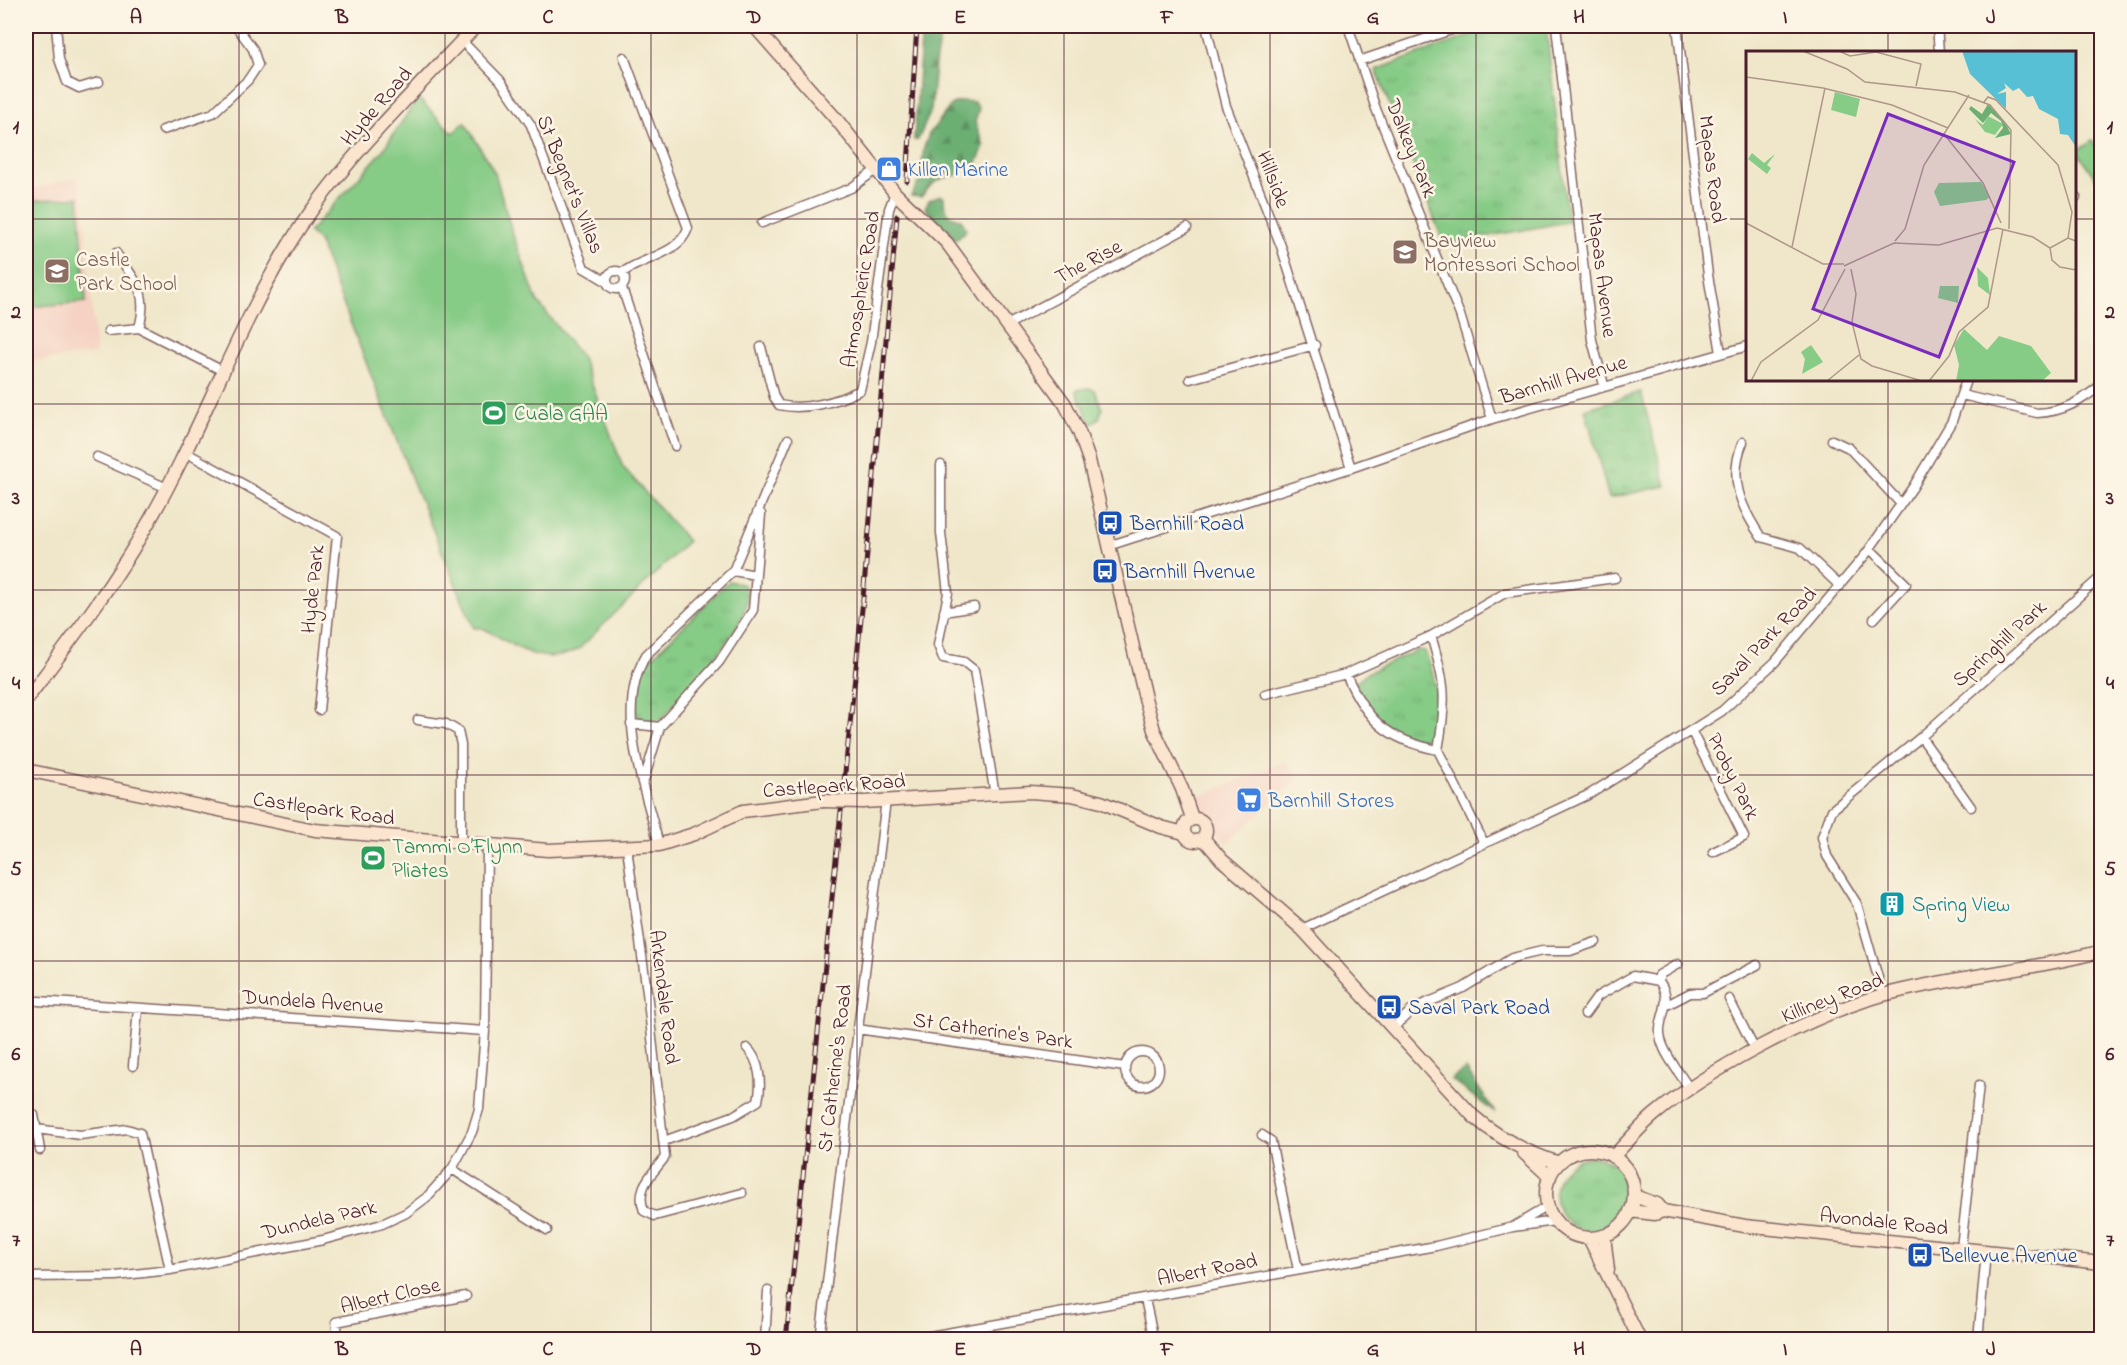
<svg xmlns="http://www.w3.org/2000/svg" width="2127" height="1365" font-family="'Indie Flower',sans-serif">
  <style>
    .built { fill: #f5d2c3 }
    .grass { fill: url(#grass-tufts); stroke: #687558; stroke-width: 1.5 }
    .forest { fill: url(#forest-firs); stroke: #5b674f; stroke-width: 1.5 }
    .park { fill: #86cb86; stroke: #687558; stroke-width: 1.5 }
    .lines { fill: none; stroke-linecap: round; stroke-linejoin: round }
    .street-casing { stroke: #846563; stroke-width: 11 }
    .secondary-casing { stroke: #846563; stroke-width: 15 }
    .street { stroke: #fff; stroke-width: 8 }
    .secondary { stroke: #fbe5cf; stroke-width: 12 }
    .rail-casing { stroke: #4a1f2b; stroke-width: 5 }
    .rail { stroke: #fcf5e5; stroke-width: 3; stroke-dasharray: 9; stroke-linecap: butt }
    .secondary-bridge-casing { stroke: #846563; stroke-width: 15; stroke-linecap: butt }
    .secondary-bridge { stroke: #fbe5cf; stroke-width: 12 }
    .grid { fill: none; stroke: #4a1f2b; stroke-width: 1.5; stroke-opacity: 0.55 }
    .labels { text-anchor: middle; stroke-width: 5; stroke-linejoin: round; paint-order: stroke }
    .street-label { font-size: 21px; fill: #4a1f2b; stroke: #fcf5e5 }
    .shop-label { font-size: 21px; fill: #366cbe; stroke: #fcf5e5; text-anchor: start }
    .education-label { font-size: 21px; fill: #785e54; stroke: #fcf5e5; text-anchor: start }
    .leisure-label { font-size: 21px; fill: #27864d; stroke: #fcf5e5; text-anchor: start }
    .transit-label { font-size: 21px; fill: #164399; stroke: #fcf5e5; text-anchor: start }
    .culture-label { font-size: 21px; fill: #0d838f; stroke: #fcf5e5; text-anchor: start }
    .inset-road { fill: none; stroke: #ae978a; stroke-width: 1.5 }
    .view { fill: #7b2cbf; fill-opacity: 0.15; stroke: #7b2cbf; stroke-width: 3 }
    .inset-edge { fill: none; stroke: #4a1f2b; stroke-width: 3 }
    .neatline { fill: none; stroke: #4a1f2b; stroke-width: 2 }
    .grid-label { font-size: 20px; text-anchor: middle; font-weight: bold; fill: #4a1f2b }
  </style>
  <defs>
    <pattern id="grass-tufts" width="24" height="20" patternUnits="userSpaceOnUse" patternTransform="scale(1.5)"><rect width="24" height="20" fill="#86cb86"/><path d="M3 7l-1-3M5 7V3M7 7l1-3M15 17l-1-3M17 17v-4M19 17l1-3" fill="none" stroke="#75ae74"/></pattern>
    <pattern id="forest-firs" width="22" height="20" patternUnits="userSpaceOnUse" patternTransform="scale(1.5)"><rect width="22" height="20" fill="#6caf73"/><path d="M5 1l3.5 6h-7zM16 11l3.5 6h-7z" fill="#5b8e5f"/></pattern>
  </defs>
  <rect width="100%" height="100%" fill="#fcf5e5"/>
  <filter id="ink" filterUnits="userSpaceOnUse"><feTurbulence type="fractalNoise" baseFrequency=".0167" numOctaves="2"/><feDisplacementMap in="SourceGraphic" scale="12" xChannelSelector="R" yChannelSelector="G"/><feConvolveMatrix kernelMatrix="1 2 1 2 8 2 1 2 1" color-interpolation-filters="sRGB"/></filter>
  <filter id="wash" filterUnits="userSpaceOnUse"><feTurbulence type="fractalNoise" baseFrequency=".008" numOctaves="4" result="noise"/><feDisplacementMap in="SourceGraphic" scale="24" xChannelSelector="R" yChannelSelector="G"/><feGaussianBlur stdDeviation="1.35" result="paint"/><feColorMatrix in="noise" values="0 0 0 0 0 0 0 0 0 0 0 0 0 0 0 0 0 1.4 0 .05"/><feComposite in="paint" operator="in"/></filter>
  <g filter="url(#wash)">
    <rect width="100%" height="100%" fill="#f0e7ca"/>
    <path class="built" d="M77,177L84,206L96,354L26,362V191Z
      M1285,761L1299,777L1226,844L1193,799Z"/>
    <path class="grass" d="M1496,26H1546L1568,222L1444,244L1376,70Z
      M1088,388L1095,390L1102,409L1099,418L1091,424L1076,390Z
      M1641,392L1666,486L1609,498L1585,409Z
      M729,581L744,585C764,618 681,691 663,718L656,721H642L636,715L638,680L642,667Z
      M1418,650L1425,651C1436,679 1443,708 1431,737C1400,750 1364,709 1355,682L1367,673Z
      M1555 1194a37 37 0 1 1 74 0a37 37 0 1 1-74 0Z"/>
    <path class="forest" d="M922,26H942L935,63L931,110L918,140H914Z
      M962,101L974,102L979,108L975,122L984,146L976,165L960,167L958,175C939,178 932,182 921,197L911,196L920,180L924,148L929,134L952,104Z
      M940,195L944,197C944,209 947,218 961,219L966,229L964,233L954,240L925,208L929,200Z
      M1466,1069L1495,1113L1451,1079Z"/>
    <path class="park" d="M418,98L453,133L465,122L495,173L512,232L537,301L582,358L623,467L688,541L579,649C541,669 516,646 483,628H474L415,487L318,240L309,232L381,153Z
      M2092,141L2101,156V183L2099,184L2077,151Z
      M79,197L86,302L26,307V201Z"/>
  </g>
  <g filter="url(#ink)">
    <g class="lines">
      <g class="street-casing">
        <path id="street" d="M56,26L59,59L67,82L79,88L99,82
          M1206,26L1226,106L1281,246L1351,468
          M1348,26L1376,109L1460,315L1492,419
          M1556,26L1592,340L1604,385
          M1677,26L1708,275L1721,353
          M1937,26L1939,52
          M760,33L772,26
          M462,41L500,80L531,125L584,268L606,281
          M1359,61L1463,26
          M163,130L213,113L248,80L258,65L253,49L236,26
          M2074,197H2076
          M762,223L851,188L876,170
          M116,253C136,282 149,292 139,328L223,371
          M607 280a9 9 0 1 1 18 0a9 9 0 1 1-18 0Z
          M622,273C643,257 679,255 688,228L624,57
          M622,288L675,446
          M1007,325L1187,228
          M108,331L139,328
          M761,347L774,397L779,405C804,411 837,402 860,390L871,342L889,209L895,193
          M1190,379L1315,345
          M1962,395L2037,413C2063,412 2082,401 2102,384
          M1832,440L1849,448L1901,504
          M1743,442C1728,477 1740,506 1761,537L1800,548L1840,586
          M185,452L337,536L319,710
          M97,457L167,488
          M941,465V533L948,593L938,645L943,658L964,662L974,670L995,795
          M1108,546L1351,468L1492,419L1748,346
          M1870,549L1906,584L1874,619
          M733,571L756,575
          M944,612L974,607
          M1431,636C1446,684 1447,700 1438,750
          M1346,674C1366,720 1387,740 1438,750L1484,843
          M1265,694L1346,674L1431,636L1505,593L1615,578
          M418,720L446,724L458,731L461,745V842
          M631,724L660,727
          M1692,732L1744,837L1713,852
          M1921,737L1971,807
          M644,780L660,727L719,662L753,610L761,514
          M659,845C645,787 613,712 646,655L733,571L788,439
          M627,848L647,992L665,1157C652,1175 635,1187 644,1211L655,1216L742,1193
          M1302,929L1590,794L1722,711L1775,662L1866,554L1913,487L1952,421L1966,380
          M1659,981V975L1678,964
          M1883,995L1857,904L1827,856L1822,837L1832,810L1921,737L2102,576
          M1729,999L1755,1050
          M38,1001L485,1031
          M1667,1005L1690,993H1703L1757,965
          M1585,1014L1598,996L1633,976L1659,981C1676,1005 1655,1017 1661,1040C1666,1058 1681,1074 1690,1090
          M1393,1028L1414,1008L1463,988L1512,958L1542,951H1570L1596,942
          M857,1029L1125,1067
          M1125 1069a17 17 0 1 1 34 0a17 17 0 1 1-34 0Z
          M133,1066L138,1008
          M34,1115L40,1150
          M37,1129L80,1135L127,1129L140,1133L170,1270
          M1262,1135L1271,1141L1298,1270
          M664,1141L733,1116L758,1101C762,1084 760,1060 747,1048
          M452,1169L547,1230
          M1513,1227L1548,1206
          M1961,1248L1979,1085
          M26,1277L116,1276L170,1270L323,1240L382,1224L406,1213L427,1197L452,1169L472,1132L479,1109L485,1031L487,844
          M1145,1299L1154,1340
          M339,1340L336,1322L466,1296
          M765,1340L768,1291
          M820,1340L886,800
          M907,1340L1436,1246L1513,1227L1555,1221
          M1978,1340L1986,1252"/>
      </g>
      <g class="secondary-casing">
        <path id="secondary" d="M754,26L837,120L895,193L947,243L1065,404L1079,432L1089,460L1145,698L1154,730L1182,789L1192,818
          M26,27L29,26
          M26,700C68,644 112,587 147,525C199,435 234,335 288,246C336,167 413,92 476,26
          M26,770L315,830L548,850L659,845L694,834L743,811L823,801
          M863,802L1030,792L1072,795L1101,802L1161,827L1184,833
          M1184 830a11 11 0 1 1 22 0a11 11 0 1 1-22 0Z
          M1203,838L1222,860L1302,929L1473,1116C1498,1138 1528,1153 1559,1163
          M1546 1194a44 44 0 1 1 88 0a44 44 0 1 1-88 0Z
          M1524,1153L1550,1177
          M1613,1157C1626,1143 1639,1128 1654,1115C1709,1069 1814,1014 1883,995C1955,976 2030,971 2102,951
          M1634,1196L1657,1204L1663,1211
          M1630,1211L1655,1214L1663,1211L1745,1226L2102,1263
          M1604,1236L1608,1270
          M1589,1238L1640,1340"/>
      </g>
      <use href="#street" class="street"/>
      <use href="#secondary" class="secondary"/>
      <g class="rail-casing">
        <path id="rail" d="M907,181L917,26
          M786,1340L862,609L897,216"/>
      </g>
      <use href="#rail" class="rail"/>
      <g class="secondary-bridge-casing">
        <path id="secondary-bridge" d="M823,801L863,802"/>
      </g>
      <use href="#secondary-bridge" class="secondary-bridge"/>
    </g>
  </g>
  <path class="grid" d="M239,26V1340M445,26V1340M651,26V1340M857,26V1340M1064,26V1340M1270,26V1340M1476,26V1340M1682,26V1340M1888,26V52M26,219H1748M2074,219H2102M1888,380V1340M26,404H2102M26,590H2102M26,775H2102M26,961H2102M26,1146H2102"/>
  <defs>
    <g id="shop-square" transform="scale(1.35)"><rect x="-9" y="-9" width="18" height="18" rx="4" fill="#3f7fe0" stroke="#fcf5e5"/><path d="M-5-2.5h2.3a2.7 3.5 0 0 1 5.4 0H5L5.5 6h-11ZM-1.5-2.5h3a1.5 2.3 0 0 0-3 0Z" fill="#fff"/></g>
    <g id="school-square" transform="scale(1.35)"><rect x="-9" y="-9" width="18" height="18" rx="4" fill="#8d6e63" stroke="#fcf5e5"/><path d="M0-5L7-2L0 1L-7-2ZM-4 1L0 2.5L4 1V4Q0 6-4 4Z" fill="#fff"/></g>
    <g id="stadium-square" transform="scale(1.35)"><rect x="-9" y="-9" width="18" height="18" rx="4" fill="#2e9e5b" stroke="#fcf5e5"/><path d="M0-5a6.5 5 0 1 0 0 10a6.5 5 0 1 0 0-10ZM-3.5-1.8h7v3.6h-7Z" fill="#fff"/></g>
    <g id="bus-square" transform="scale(1.35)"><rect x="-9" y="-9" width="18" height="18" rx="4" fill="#1a4fb4" stroke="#fcf5e5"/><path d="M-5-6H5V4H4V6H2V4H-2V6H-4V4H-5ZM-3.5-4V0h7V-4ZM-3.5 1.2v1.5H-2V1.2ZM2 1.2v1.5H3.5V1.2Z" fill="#fff"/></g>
    <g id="supermarket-square" transform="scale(1.35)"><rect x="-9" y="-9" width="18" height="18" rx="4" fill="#3f7fe0" stroke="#fcf5e5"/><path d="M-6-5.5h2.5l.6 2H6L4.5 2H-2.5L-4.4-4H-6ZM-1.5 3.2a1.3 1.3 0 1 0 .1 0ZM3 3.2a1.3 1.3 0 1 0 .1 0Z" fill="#fff"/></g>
    <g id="building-square" transform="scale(1.35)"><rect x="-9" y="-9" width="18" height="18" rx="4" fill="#0f9aa8" stroke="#fcf5e5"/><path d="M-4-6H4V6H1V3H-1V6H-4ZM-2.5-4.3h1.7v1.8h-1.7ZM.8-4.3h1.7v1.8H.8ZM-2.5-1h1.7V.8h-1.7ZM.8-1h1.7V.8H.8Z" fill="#fff"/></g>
  </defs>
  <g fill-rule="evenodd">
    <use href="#shop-square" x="889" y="169"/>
    <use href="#school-square" x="1405" y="252"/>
    <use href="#school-square" x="57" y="271"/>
    <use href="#stadium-square" x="494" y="413"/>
    <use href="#bus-square" x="1110" y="523"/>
    <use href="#bus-square" x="1105" y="571"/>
    <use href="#supermarket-square" x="1249" y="800"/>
    <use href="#stadium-square" x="373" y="858"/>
    <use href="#building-square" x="1892" y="904"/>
    <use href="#bus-square" x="1389" y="1007"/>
    <use href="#bus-square" x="1920" y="1255"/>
  </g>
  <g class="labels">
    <g class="street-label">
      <text transform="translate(376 106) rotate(-49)" y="7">Hyde Road</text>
      <text transform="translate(1412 148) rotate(68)" y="7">Dalkey Park</text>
      <text transform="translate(1713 169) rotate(83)" y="7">Mapas Road</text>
      <text transform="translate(1274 179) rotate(69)" y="7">Hillside</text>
      <text transform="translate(571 184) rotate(68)" y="7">St Begnet's Villas</text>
      <text transform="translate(1088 261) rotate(-28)" y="7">The Rise</text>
      <text transform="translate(1603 275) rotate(83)" y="7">Mapas Avenue</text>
      <text transform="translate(860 289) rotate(-81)" y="7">Atmospheric Road</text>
      <text transform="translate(1563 379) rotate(-16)" y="7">Barnhill Avenue</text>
      <text transform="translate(312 589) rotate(-84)" y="7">Hyde Park</text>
      <text transform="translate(1763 641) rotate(-46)" y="7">Saval Park Road</text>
      <text transform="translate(1999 643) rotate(-42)" y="7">Springhill Park</text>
      <text transform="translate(1734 776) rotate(64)" y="7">Proby Park</text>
      <text transform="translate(834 785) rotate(-4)" y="7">Castlepark Road</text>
      <text transform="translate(324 808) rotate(8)" y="7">Castlepark Road</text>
      <text transform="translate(665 997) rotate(83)" y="7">Arkendale Road</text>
      <text transform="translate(1832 997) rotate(-21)" y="7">Killiney Road</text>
      <text transform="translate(313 1001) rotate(4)" y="7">Dundela Avenue</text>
      <text transform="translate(993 1030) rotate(8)" y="7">St Catherine's Park</text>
      <text transform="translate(834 1068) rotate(-83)" y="7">St Catherine's Road</text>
      <text transform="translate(319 1219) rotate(-13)" y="7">Dundela Park</text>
      <text transform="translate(1884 1221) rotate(6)" y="7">Avondale Road</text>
      <text transform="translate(1207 1269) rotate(-11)" y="7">Albert Road</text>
      <text transform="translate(390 1295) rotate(-13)" y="7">Albert Close</text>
    </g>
    <g class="shop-label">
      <text x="908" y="176">Killen Marine</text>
      <text x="1268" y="807">Barnhill Stores</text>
    </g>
    <g class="education-label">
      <text x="1424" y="247">Bayview<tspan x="1424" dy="24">Montessori School</tspan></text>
      <text x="76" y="266">Castle<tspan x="76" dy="24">Park School</tspan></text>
    </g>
    <g class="leisure-label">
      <text x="514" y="420">Cuala GAA</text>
      <text x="392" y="853">Tammi O’Flynn<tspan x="392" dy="24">Pliates</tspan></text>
    </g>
    <g class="transit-label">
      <text x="1130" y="530">Barnhill Road</text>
      <text x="1124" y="578">Barnhill Avenue</text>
      <text x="1408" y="1014">Saval Park Road</text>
      <text x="1940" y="1262">Bellevue Avenue</text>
    </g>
    <g class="culture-label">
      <text x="1912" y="911">Spring View</text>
    </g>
  </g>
  <g transform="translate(1746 51)">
    <rect width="330" height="330" fill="#f0e7ca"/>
    <path d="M231,216L242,227L244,244L232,235ZM194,235H213L212,252L192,247ZM65,294L77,311L56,323L59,308L55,301Z" fill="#86cb86"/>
    <path d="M242,53L259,71L265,83L249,87L257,77L255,70L245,62L237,72L223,58L225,55L236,63Z" fill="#6caf73"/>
    <path d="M89,41L114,48L110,66L85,59ZM242,65L257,73L249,84L239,81L229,68L237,74ZM6,102L18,112L29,103L21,114L25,117L21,123L2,108ZM235,131L244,146L240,149L194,155L188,141L193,132ZM218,278L241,299L253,285L285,295L305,322L296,330H210L213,314L208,294Z" fill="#86cb86"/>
    <path d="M216,0H330V96L322,84L314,83L312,68L293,58L287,45L281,46L273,37L267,40L258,32L260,37L251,43L260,41V58L224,23Z" fill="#58c0d5"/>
    <path class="inset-road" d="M57,0L101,18L119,31L209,41L244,54L265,79L263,178M93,0L104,5L130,1L175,13L170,35M0,26L77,37L146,54L202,77M238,51L242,46L250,49L312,114L326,161L322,187M198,83L237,132L255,172M0,172L77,213H98M149,190L159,178L178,114L223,44M46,196L79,37M304,197L322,187L330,190M98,215L148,192L193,194L251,177L287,186L304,197L306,209L314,216L330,219M105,218L110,243L106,271L115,308L126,315L176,330M5,330L15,311L72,269L99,218M81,330L113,304M183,330L203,305L213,281L242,256L257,178"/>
    <path class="view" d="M142,63L268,111L193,306L67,258Z"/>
    <rect width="330" height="330" class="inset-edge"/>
  </g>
  <rect width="2127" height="1365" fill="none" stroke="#fcf5e5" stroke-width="66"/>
  <rect x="33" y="33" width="2061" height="1299" class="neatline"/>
  <g class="grid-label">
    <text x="136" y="23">A</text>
    <text x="342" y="23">B</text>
    <text x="548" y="23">C</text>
    <text x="754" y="23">D</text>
    <text x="960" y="23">E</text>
    <text x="1167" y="23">F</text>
    <text x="1373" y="23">G</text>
    <text x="1579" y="23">H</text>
    <text x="1785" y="23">I</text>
    <text x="1991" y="23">J</text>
    <text x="16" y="133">1</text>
    <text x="2110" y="133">1</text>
    <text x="16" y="318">2</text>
    <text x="2110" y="318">2</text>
    <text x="16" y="504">3</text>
    <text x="2110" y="504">3</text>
    <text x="16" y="689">4</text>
    <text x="2110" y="689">4</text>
    <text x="16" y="875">5</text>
    <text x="2110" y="875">5</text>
    <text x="16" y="1060">6</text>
    <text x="2110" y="1060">6</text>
    <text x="16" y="1246">7</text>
    <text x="2110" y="1246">7</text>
    <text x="136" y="1355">A</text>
    <text x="342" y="1355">B</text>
    <text x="548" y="1355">C</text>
    <text x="754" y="1355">D</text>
    <text x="960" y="1355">E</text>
    <text x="1167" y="1355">F</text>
    <text x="1373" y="1355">G</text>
    <text x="1579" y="1355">H</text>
    <text x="1785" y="1355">I</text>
    <text x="1991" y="1355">J</text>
  </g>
</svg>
